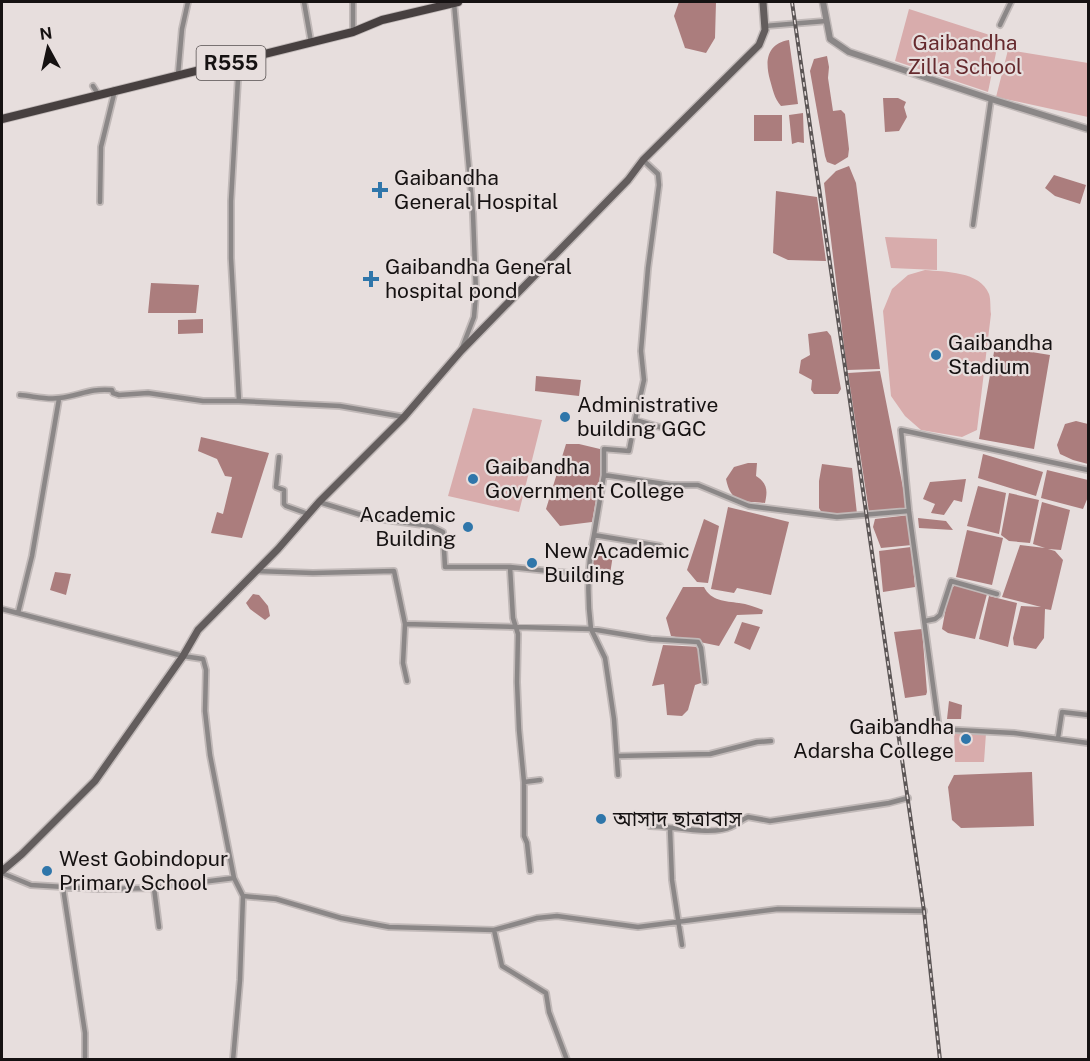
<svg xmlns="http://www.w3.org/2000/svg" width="1090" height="1061" font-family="'Public Sans','Noto Sans Bengali',sans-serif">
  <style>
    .green { fill: #d8acac }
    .water { fill: #ab7d7d }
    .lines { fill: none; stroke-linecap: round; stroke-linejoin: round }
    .minor-casing { stroke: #c1b9b8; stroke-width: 8 }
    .tertiary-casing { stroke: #c1b9b8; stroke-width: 9 }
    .secondary-casing { stroke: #c1b9b8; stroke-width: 10 }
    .primary-casing { stroke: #c1b9b8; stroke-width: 10 }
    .minor { stroke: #8b8787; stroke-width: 4.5 }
    .tertiary { stroke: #8b8787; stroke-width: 6 }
    .secondary { stroke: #635d5d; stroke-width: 7 }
    .primary { stroke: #474040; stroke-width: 8 }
    .rail-casing { stroke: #5b5555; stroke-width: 4 }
    .rail { stroke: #e7dedd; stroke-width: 1.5; stroke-dasharray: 4.5; stroke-linecap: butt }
    .poi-dot { fill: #2f76aa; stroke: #e7dedd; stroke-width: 2 }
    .labels { text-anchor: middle; stroke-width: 4.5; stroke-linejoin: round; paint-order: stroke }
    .shield { fill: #e7dedd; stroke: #554f4f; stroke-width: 1.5 }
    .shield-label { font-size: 20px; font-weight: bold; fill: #161212 }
    .park-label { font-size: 21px; fill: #662a2e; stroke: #e7dedd }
    .poi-label { font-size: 21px; fill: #161212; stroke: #e7dedd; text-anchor: start }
  </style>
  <rect width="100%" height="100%" fill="#e7dedd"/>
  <path class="green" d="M909,9L999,38L988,92L895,61Z
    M1008,50L1088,63V117L996,97Z
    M885,237L937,239V270L891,268Z
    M925,270C945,272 980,271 989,294C991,300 990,308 991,314L977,430L962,437L921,430L905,416L891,396L883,311L892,289L908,275Z
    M473,408L542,420L519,512L448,496Z
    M954,731L986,733L984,762H955Z"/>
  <path class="water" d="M679,2H716L715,38L706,53L685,48L674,16Z
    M789,40L798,104L781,106C774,98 773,90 770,80C765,62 766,44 789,40Z
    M827,56L829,67L828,78L833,111L841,110L845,114L849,149L848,157L835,165L827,162L825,156L810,71L814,59Z
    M883,98H898L906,102L904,107L907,117L899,131L885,132Z
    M803,113L804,143L798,142L792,144L789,115Z
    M754,115H782V141H754Z
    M849,166L856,183L880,369L847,370L824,183L836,171Z
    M1054,175L1086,185L1080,204L1055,196L1045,188Z
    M776,191L817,197L826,261L788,260L773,253Z
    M151,283L199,285L196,313H148Z
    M203,319V333L178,334V320Z
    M827,331L831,336L841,389L838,394H814L811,390L812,380L799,373L801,360L810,355L808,334Z
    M995,346L1050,355L1034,449L979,439Z
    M880,371L907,508L869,512L848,373Z
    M536,376L581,380L579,396L535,391Z
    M1076,421L1088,424V464L1073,460L1060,454L1057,445L1065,424Z
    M201,437L269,453L242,538L211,533L217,512L223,514L232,477L225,476L217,459L198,451Z
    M566,444H579L600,449V477L592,522L560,526L546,509Z
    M983,454L1043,472L1036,496L978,478Z
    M748,463H757L756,476C767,483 768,490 765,503C743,501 731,504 726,479L734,467Z
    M822,464L852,468L857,514L822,513L819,508V481Z
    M1047,470L1088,480V497L1083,509L1041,498Z
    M966,479L962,502L954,500L944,515L931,513L935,504L923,499L930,482Z
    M978,486L1006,493L999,534L967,526Z
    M1009,493L1039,500L1030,543L1009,541L1001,535Z
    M1042,502L1070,510L1061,550L1048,549L1055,551L1063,560L1051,610L1045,609L1044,638L1036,649L1014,645L1013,638L1021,606L1041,607L1002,597L1020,545L1045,548L1033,544Z
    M728,507L789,522L771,595L737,588L734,593L711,589Z
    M910,515L912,545L881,548L873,527L875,519Z
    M918,518L946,521L953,530L919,528Z
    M704,519L719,526L708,583L697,582L687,570Z
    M967,530L1003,538L992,585L956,577Z
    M911,547L915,587L883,592L879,551Z
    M594,552L613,555L610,574L591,572Z
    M55,572L71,574L66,595L50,590Z
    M955,585L987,594L975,639L948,633L942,629L949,591Z
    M683,587H704C711,601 725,601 739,603C747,604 755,607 763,610L762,614L737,615L719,646L671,636L666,618Z
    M253,594L259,595L268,606L270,616L265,620L250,609L246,603Z
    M989,596L1017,603L1008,647L979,639Z
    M742,622L760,627L750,650L734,643Z
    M922,629L927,692L926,695L905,698L894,632Z
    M663,645L701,647L704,682L695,685L688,710L682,716L667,715L664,684L652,686Z
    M949,701L962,705L961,719H947Z
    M1032,772L1034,826L961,828L952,820L948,787L954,775Z"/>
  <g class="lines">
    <g class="minor-casing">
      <path id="minor" d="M304,2L311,42
        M353,2V32
        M454,3L473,214L476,293L474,317L462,348
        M1000,25L1011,2
        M765,26L826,21
        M178,75L182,29L188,2
        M93,86L98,94
        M643,160L658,174L659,185L648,268L641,351L644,380L635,420L663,428
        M100,202L101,147L115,90
        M973,225L991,99
        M20,395C33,396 47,400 59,398C80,396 88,388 112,390L113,393L119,395L148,393L203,401H239L340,406L404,417
        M239,401L231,258V201L239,61
        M279,457L276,487L284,490V504L286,506L308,514
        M1088,470L901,430L909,511L939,729L1014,733L1088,743
        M604,475L671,485H698L749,506L837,517L909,511
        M319,502L371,518L431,526L443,532L445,567H510L588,575
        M594,535L604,475V449L629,451L635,420
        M660,546L594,535C587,566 587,597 591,629L651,639L698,642L701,648L705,682
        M510,567L513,618L518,634L517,682L519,730L524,782V836L527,843L530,871
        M256,571L313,573L394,571L405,624L403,663L407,681
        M2,609L183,656L203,659L206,670L205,711L210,755L234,878L243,896L240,980L233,1060
        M18,613L32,556L59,399
        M925,621L935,619L940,615L951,581L997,594
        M405,624L591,629L605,658L614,719L618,775
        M1058,738L1062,712L1088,715
        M617,756L710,754L757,742L771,741
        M524,782L540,780
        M650,826C671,826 712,836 731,827C737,824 741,820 748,817L770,821L889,803L908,798
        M670,829L672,880L682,945
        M2,873L31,885L98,889L154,888L234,878
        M63,888L85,1033V1057
        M154,888L159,927
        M243,896L276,899L341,918L389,927L494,930L537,918L557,916L638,927L778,909L924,911
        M494,930L502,966L546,993L549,1012L567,1060"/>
    </g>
    <g class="tertiary-casing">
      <path id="tertiary" d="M823,2L830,39L849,52L991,99L1088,129"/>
    </g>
    <g class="secondary-casing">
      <path id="secondary" d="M2,871L22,854L95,781L183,656L198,630L278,549L319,502L404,417L461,351L628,180L643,160L759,45L765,30L763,2"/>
    </g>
    <g class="primary-casing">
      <path id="primary" d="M2,119L353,32L382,20L458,2"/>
    </g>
    <use href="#minor" class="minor"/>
    <use href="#tertiary" class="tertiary"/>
    <use href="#secondary" class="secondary"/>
    <use href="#primary" class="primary"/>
    <g class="rail-casing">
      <path id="rail" d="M792,2L924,911L940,1060"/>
    </g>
    <use href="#rail" class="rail"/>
  </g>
  <g class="poi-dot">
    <path d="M377 181h6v6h6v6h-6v6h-6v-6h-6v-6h6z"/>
    <path d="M368 270h6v6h6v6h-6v6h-6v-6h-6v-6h6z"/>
    <circle cx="936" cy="355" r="6"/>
    <circle cx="565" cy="417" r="6"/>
    <circle cx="473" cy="479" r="6"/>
    <circle cx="468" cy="527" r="6"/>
    <circle cx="532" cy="563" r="6"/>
    <circle cx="966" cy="739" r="6"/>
    <circle cx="601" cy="819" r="6"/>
    <circle cx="47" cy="871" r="6"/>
  </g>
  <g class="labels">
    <rect class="shield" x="196.5" y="46" width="69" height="34" rx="4.5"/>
    <g class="shield-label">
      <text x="231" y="70">R555</text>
    </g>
    <g class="park-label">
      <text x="965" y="50">Gaibandha<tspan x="965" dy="24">Zilla School</tspan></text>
    </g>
    <g class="poi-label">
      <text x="394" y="185">Gaibandha<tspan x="394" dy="24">General Hospital</tspan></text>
      <text x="385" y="274">Gaibandha General<tspan x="385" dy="24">hospital pond</tspan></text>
      <text x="948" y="350">Gaibandha<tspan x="948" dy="24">Stadium</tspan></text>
      <text x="577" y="412">Administrative<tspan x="577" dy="24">building GGC</tspan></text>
      <text x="485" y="474">Gaibandha<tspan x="485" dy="24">Government College</tspan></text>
      <text x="456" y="522" text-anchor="end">Academic<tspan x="456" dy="24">Building</tspan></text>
      <text x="544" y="558">New Academic<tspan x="544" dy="24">Building</tspan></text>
      <text x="954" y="734" text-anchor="end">Gaibandha<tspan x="954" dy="24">Adarsha College</tspan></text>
      <text x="613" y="826">আসাদ ছাত্রাবাস</text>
      <text x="59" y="866">West Gobindopur<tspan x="59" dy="24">Primary School</tspan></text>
    </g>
  </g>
  <rect width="1090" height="1061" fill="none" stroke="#161212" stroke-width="6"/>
  <g transform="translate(48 48) rotate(352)" stroke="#e7dedd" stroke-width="4.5" paint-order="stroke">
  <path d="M0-4.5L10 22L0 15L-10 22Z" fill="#161212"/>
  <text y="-9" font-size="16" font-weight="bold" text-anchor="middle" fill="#161212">N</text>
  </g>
</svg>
